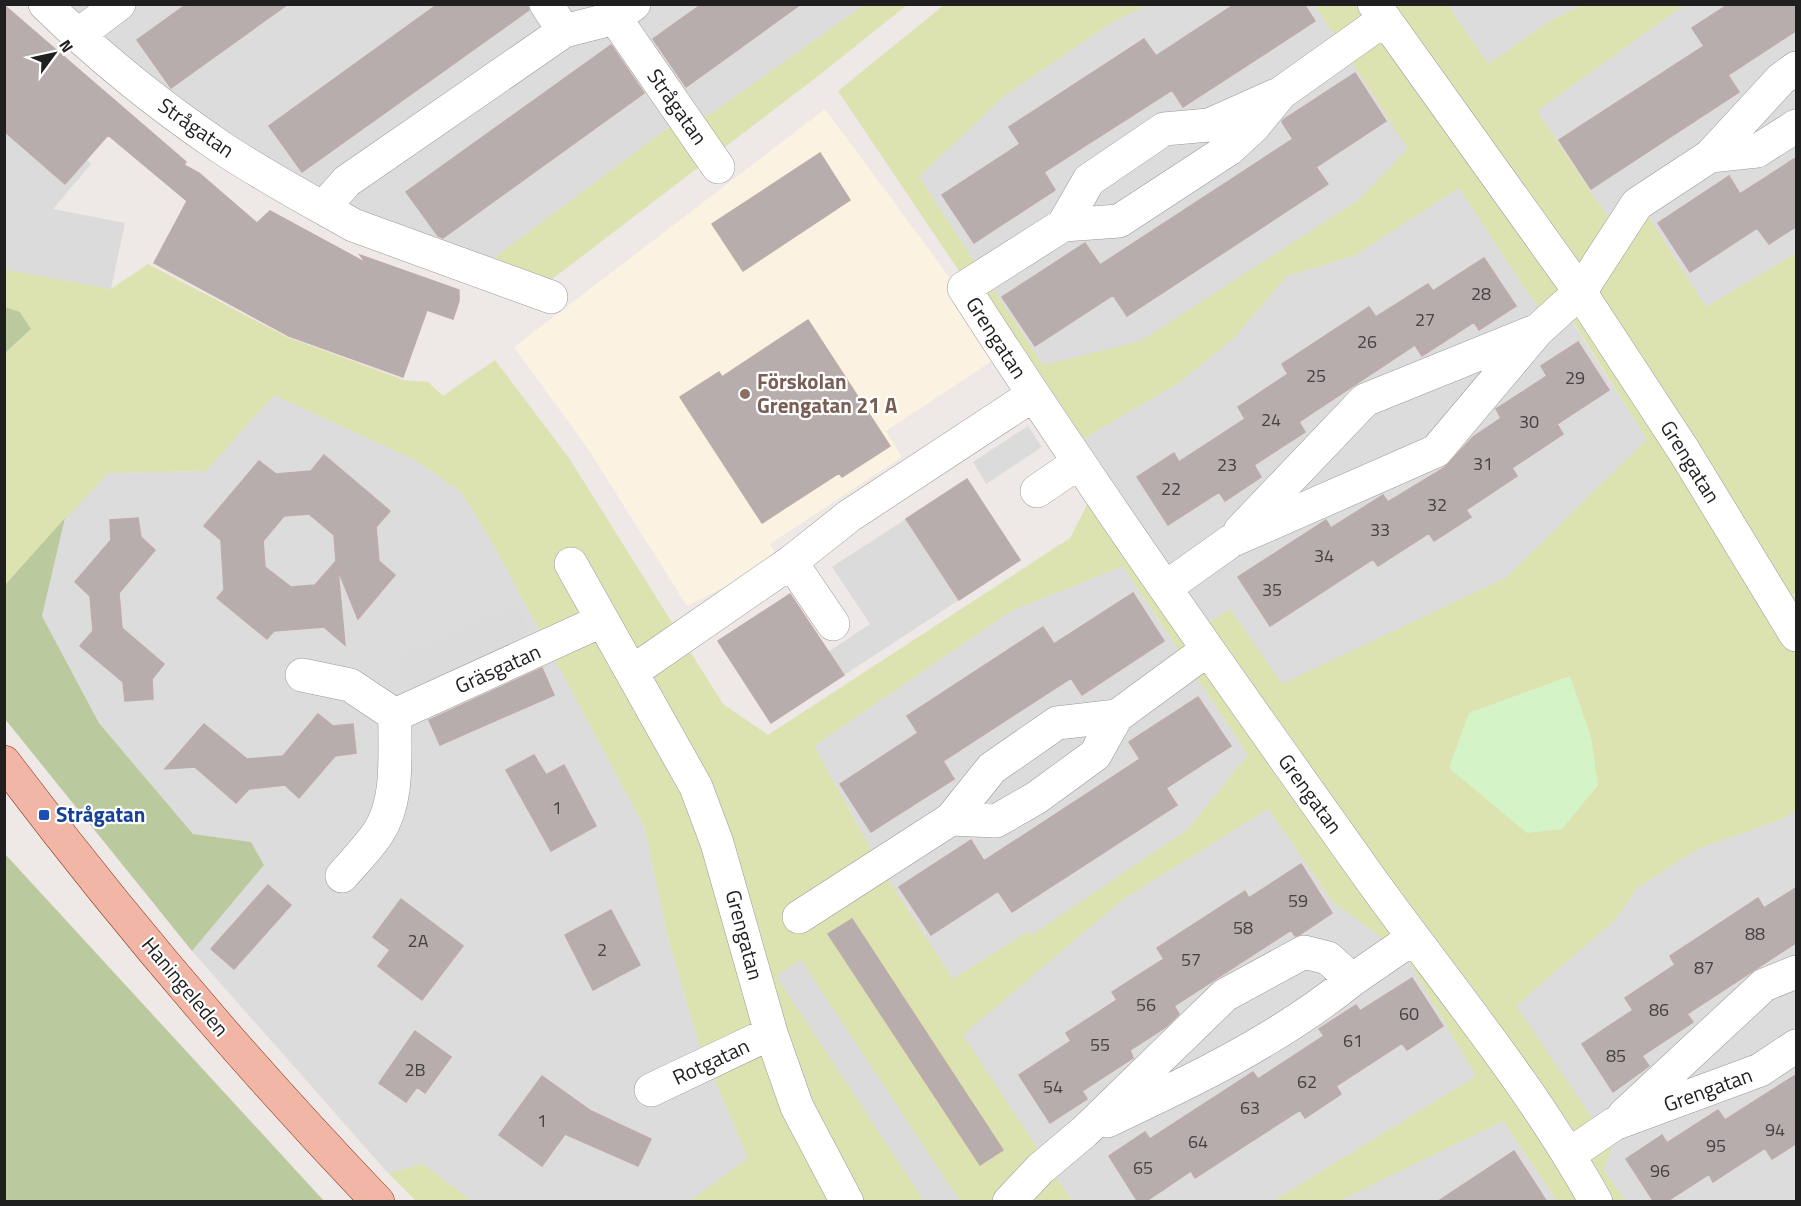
<svg xmlns="http://www.w3.org/2000/svg" width="1801" height="1206" font-family="'Titillium Web',sans-serif">
  <style>
    .residential { fill: #dcdcdc }
    .education { fill: #fcf2e1 }
    .grass { fill: #dce3b1; fill-rule: evenodd }
    .forest { fill: #bbc99f }
    .park { fill: #d4f4c7 }
    .parking { fill: #dbdbdb }
    .building { fill: #b7adac; stroke: #beabaa; stroke-width: 1.5; fill-rule: evenodd }
    .lines { fill: none; stroke-linecap: round; stroke-linejoin: round }
    .minor-casing { stroke: #999; stroke-width: 34 }
    .major-casing { stroke: #893410; stroke-width: 34 }
    .minor { stroke: #fff; stroke-width: 33 }
    .major { stroke: #f2b6a7; stroke-width: 33 }
    .education-dot { fill: #8d6e63; stroke: #fff; stroke-width: 2 }
    .transit-dot { fill: #1a4fb4; stroke: #fff; stroke-width: 2 }
    .labels { text-anchor: middle; stroke-width: 4.5; stroke-linejoin: round; paint-order: stroke }
    .number-label { font-size: 18px; fill: #454242 }
    .street-label { font-size: 21px; fill: #1f1f1f; stroke: #fff }
    .education-label { font-size: 21px; font-weight: bold; fill: #785e54; stroke: #fff; text-anchor: start }
    .transit-label { font-size: 21px; font-weight: bold; fill: #164399; stroke: #fff; text-anchor: start }
  </style>
  <rect width="100%" height="100%" fill="#eee8e6"/>
  <path class="residential" d="M63,5H864L712,113L672,125L483,266L314,194L178,107Z
    M1149,5H1315L1409,149L1357,201L1141,342L1043,365L919,177L1004,96L1114,21Z
    M1448,5H1582L1550,21L1488,64Z
    M1684,5H1796V253L1706,307L1646,213L1607,216L1537,111Z
    M1459,188L1536,305L1569,317L1647,439L1507,577L1282,685L1230,609L1206,624L1078,442L1180,382L1235,337L1287,276L1354,256Z
    M274,395L417,461L462,493L493,544L645,828L667,935L698,1041L748,1158L690,1202L472,1201L423,1164L388,1173L192,951L264,865L251,842L193,834L99,723L42,616L65,518L108,473L206,471Z
    M1123,566L1248,755L1187,830L1031,936L1028,931L953,979L886,876L814,746L1011,611Z
    M1268,809L1334,903L1404,954L1476,1076L1273,1201H1072L962,1035L1122,900Z
    M1796,811V1201H1626L1603,1170L1516,1006L1616,919L1637,888L1698,849L1780,820Z
    M1503,1121L1557,1201L1339,1202L1348,1196Z"/>
  <path class="education" d="M825,109L959,290L998,357L886,431L902,457L770,544L779,559L687,606L588,449L514,347Z"/>
  <path class="grass" d="M864,5H907L822,73L547,283L483,266L672,125L712,113Z
    M944,5H1149L1114,21L1004,96L919,177L1043,365L1141,341L1357,201L1408,149L1315,5H1448L1488,64L1550,21L1582,5H1684L1537,111L1607,216L1646,213L1706,307L1796,253V592L1793,595L1796,600V811L1780,820L1698,849L1637,888L1616,919L1516,1006L1612,1147L1603,1170L1626,1201H1557L1503,1121L1339,1201H1273L1476,1076L1404,954L1334,903L1268,809L1122,900L963,1035L1072,1201H690L748,1158L698,1041L667,935L645,828L493,544L462,493L417,461L274,395L206,471L108,473L5,585V353L31,329L20,312L5,307L4,264L8,270L111,289L148,264L287,337L404,380L428,382L443,396L495,360L569,458L723,704L768,735L1070,538L1089,501L1074,442L838,91ZM1459,188L1536,305L1570,317L1647,439L1507,577L1282,684L1230,609L1206,624L1078,442L1180,382L1235,337L1287,276L1354,256ZM1123,566L1248,755L1187,830L1032,935L1028,931L953,979L886,876L814,746L1011,611Z
    M423,1164L472,1201H416L388,1173Z"/>
  <path class="forest" d="M5,307L20,312L31,329L5,353Z
    M65,518L42,616L99,723L193,834L251,842L264,865L192,951L5,719V585Z
    M5,854L324,1201H5Z"/>
  <path class="park" d="M1570,676L1591,737L1598,785L1562,829L1527,833L1449,768L1469,713Z"/>
  <path class="parking" d="M4,89L91,164L53,209L125,223L111,289L8,270L5,264Z
    M1028,426L1042,447L986,484L973,462Z
    M906,519L959,600L844,675L828,652L870,624L832,567Z
    M517,606L530,635L411,689L398,660Z
    M801,960L960,1201H924L776,976Z"/>
  <path class="building" d="M187,4H288L171,88L137,40Z
    M438,4H527L529,10L302,172L269,126Z
    M702,4H801L686,87L653,39Z
    M1235,4H1304L1315,21L1183,107L1172,90L1044,172L1055,190L974,243L942,195L1020,144L1009,127L1144,39L1156,56Z
    M1729,4H1797V30L1728,75L1739,92L1591,189L1559,140L1704,46L1692,28Z
    M4,5L186,162L184,165L199,173L257,223L270,211L366,263L360,255L459,290V301L453,319L427,310L403,377L289,336L154,263L187,201L108,135L65,184L4,131Z
    M611,45L644,93L443,238L438,236L406,192Z
    M1355,73L1386,121L1316,167L1328,184L1127,316L1113,295L1035,346L1002,297L1085,243L1100,265L1293,139L1282,122L1283,120Z
    M820,153L850,200L743,271L712,224Z
    M1797,157V226L1769,244L1757,228L1690,272L1658,223L1729,176L1740,194Z
    M1484,258L1516,306L1479,330L1474,322L1422,356L1415,345L1299,422L1305,432L1254,465L1261,477L1225,501L1219,492L1168,525L1137,477L1174,453L1179,462L1245,419L1238,407L1288,374L1282,364L1369,307L1376,317L1428,284L1433,291Z
    M808,320L890,446L842,477L839,473L762,523L680,397L719,372L722,377Z
    M1578,342L1609,390L1557,424L1563,434L1512,468L1517,476L1466,510L1471,517L1434,541L1429,533L1378,566L1373,559L1270,626L1238,577L1326,520L1331,528L1383,495L1388,502L1444,468L1473,437L1501,418L1496,409L1547,376L1541,366Z
    M324,455L390,511L376,527L379,561L395,575L358,619L338,570L345,645L324,627L274,631L267,639L217,598L224,590L221,540L204,526L259,461L276,474L311,471ZM309,514L334,535L336,561L315,585L291,587L265,567L263,541L284,516Z
    M967,479L1020,560L959,600L906,519Z
    M138,518L141,537L155,550L119,593L122,628L164,664L152,679L153,699L125,701L123,682L80,646L93,631L90,596L75,582L111,540L110,520Z
    M1133,593L1164,641L1082,695L1071,678L943,761L954,779L871,832L840,784L918,733L907,716L1043,627L1054,644Z
    M790,594L844,675L771,723L718,641Z
    M542,668L554,695L440,745L429,720Z
    M1198,697L1231,746L1166,788L1177,805L1012,912L998,891L931,935L899,887L971,840L984,861L1140,759L1129,742Z
    M318,714L333,726L353,724L356,753L335,756L299,798L285,785L249,789L236,803L195,767L165,769L204,724L247,759L283,756Z
    M534,755L546,775L564,765L596,826L551,851L506,770Z
    M1301,864L1332,913L1299,935L1295,936L1291,930L1174,1006L1179,1014L1166,1027L1130,1050L1133,1058L1082,1091L1087,1099L1050,1123L1019,1075L1071,1041L1066,1033L1117,1000L1112,992L1164,959L1157,948L1245,891L1249,898Z
    M268,885L291,905L234,969L211,949Z
    M1797,887V942L1687,1014L1693,1022L1642,1056L1649,1066L1613,1092L1582,1044L1633,1010L1625,998L1675,965L1670,956L1758,898L1764,908Z
    M401,899L463,946L422,1000L378,966L390,950L373,937Z
    M611,910L640,965L593,990L565,935Z
    M852,919L1003,1150L980,1165L828,934Z
    M1412,978L1443,1026L1407,1050L1402,1043L1336,1086L1341,1094L1305,1118L1300,1110L1195,1178L1191,1171L1145,1202H1138L1109,1156L1145,1132L1150,1139L1253,1072L1258,1079L1324,1036L1319,1029L1356,1005L1360,1011Z
    M415,1031L451,1057L425,1093L417,1087L406,1102L379,1083Z
    M1797,1074V1143L1772,1159L1765,1148L1713,1182L1709,1174L1666,1202H1654L1626,1159L1662,1135L1667,1143L1718,1110L1725,1120Z
    M542,1076L591,1111L651,1139L638,1166L565,1134L542,1166L499,1135Z
    M1514,1151L1547,1202H1437Z"/>
  <g class="lines">
    <g class="minor-casing">
      <path id="minor" d="M45,4C99,57 160,106 222,148C264,176 309,200 353,225L551,297
        M546,4L564,31L615,18L634,4
        M1374,4L1580,292L1684,451L1796,635
        M615,18L718,167
        M1385,19L1281,93L1254,126L1229,149L1119,221L1063,225L964,288C1093,489 1231,683 1369,877C1446,984 1532,1086 1596,1202
        M78,35L119,4
        M1710,156L1757,151L1796,126
        M323,208L347,181L564,31
        M1063,225L1089,180L1164,129L1209,125L1274,96
        M1037,491L1078,463
        M1240,531L1365,400L1533,332
        M791,562L833,624
        M571,564L696,787L717,843L771,1033L797,1107L847,1202
        M1165,588L1231,541L1436,451L1537,331L1580,292L1637,204L1710,156L1781,79L1796,68
        M632,672L791,562L849,516L1033,395
        M302,675L350,685L395,715L601,621
        M951,819L996,821L1036,798L1095,755L1117,716
        M342,876C354,862 368,848 378,833C400,800 394,753 395,715
        M799,917L951,819L992,768L1057,723L1117,716L1207,650
        M651,1090L771,1033
        M1624,1115L1764,985L1796,972
        M1107,1121C1192,1081 1278,1040 1352,980
        M1570,1154L1614,1124L1760,1070L1796,1046
        M1009,1202L1040,1169L1084,1132L1225,995L1304,952L1328,958L1352,980L1413,938"/>
    </g>
    <g class="major-casing">
      <path id="major" d="M4,762C120,916 245,1063 378,1202"/>
    </g>
    <use href="#minor" class="minor"/>
    <use href="#major" class="major"/>
  </g>
  <circle class="education-dot" cx="745" cy="394" r="6"/>
  <rect class="transit-dot" x="38" y="809" width="12" height="12" rx="3"/>
  <g class="labels">
    <g class="number-label">
      <text x="1481" y="300">28</text>
      <text x="1425" y="326">27</text>
      <text x="1367" y="348">26</text>
      <text x="1316" y="382">25</text>
      <text x="1575" y="384">29</text>
      <text x="1271" y="426">24</text>
      <text x="1529" y="428">30</text>
      <text x="1483" y="470">31</text>
      <text x="1227" y="471">23</text>
      <text x="1171" y="495">22</text>
      <text x="1437" y="511">32</text>
      <text x="1380" y="536">33</text>
      <text x="1324" y="562">34</text>
      <text x="1272" y="596">35</text>
      <text x="557" y="814">1</text>
      <text x="1298" y="907">59</text>
      <text x="1243" y="934">58</text>
      <text x="1755" y="940">88</text>
      <text x="418" y="947">2A</text>
      <text x="602" y="956">2</text>
      <text x="1191" y="966">57</text>
      <text x="1704" y="974">87</text>
      <text x="1146" y="1011">56</text>
      <text x="1659" y="1016">86</text>
      <text x="1409" y="1020">60</text>
      <text x="1353" y="1047">61</text>
      <text x="1100" y="1051">55</text>
      <text x="1616" y="1062">85</text>
      <text x="415" y="1076">2B</text>
      <text x="1307" y="1088">62</text>
      <text x="1053" y="1093">54</text>
      <text x="1250" y="1114">63</text>
      <text x="542" y="1127">1</text>
      <text x="1775" y="1136">94</text>
      <text x="1198" y="1148">64</text>
      <text x="1716" y="1152">95</text>
      <text x="1143" y="1174">65</text>
      <text x="1660" y="1177">96</text>
    </g>
    <g class="street-label">
      <text transform="translate(677 107) rotate(55)" y="7">Strågatan</text>
      <text transform="translate(196 128) rotate(35)" y="7">Strågatan</text>
      <text transform="translate(996 338) rotate(57)" y="7">Grengatan</text>
      <text transform="translate(1690 462) rotate(58)" y="7">Grengatan</text>
      <text transform="translate(498 669) rotate(-24)" y="7">Gräsgatan</text>
      <text transform="translate(1310 794) rotate(54)" y="7">Grengatan</text>
      <text transform="translate(744 935) rotate(75)" y="7">Grengatan</text>
      <text transform="translate(185 987) rotate(50)" y="7">Haningeleden</text>
      <text transform="translate(711 1062) rotate(-25)" y="7">Rotgatan</text>
      <text transform="translate(1708 1090) rotate(-20)" y="7">Grengatan</text>
    </g>
    <g class="education-label">
      <text x="757" y="389">Förskolan<tspan x="757" dy="24">Grengatan 21 A</tspan></text>
    </g>
    <g class="transit-label">
      <text x="56" y="822">Strågatan</text>
    </g>
  </g>
  <rect width="1801" height="1206" fill="none" stroke="#1f1f1f" stroke-width="12"/>
  <g transform="translate(54 54) rotate(57)" stroke="#ffffff" stroke-width="4.5" paint-order="stroke">
  <path d="M0-4.5L10 22L0 15L-10 22Z" fill="#1f1f1f"/>
  <text y="-9" font-size="16" font-weight="bold" text-anchor="middle" fill="#1f1f1f">N</text>
  </g>
</svg>
